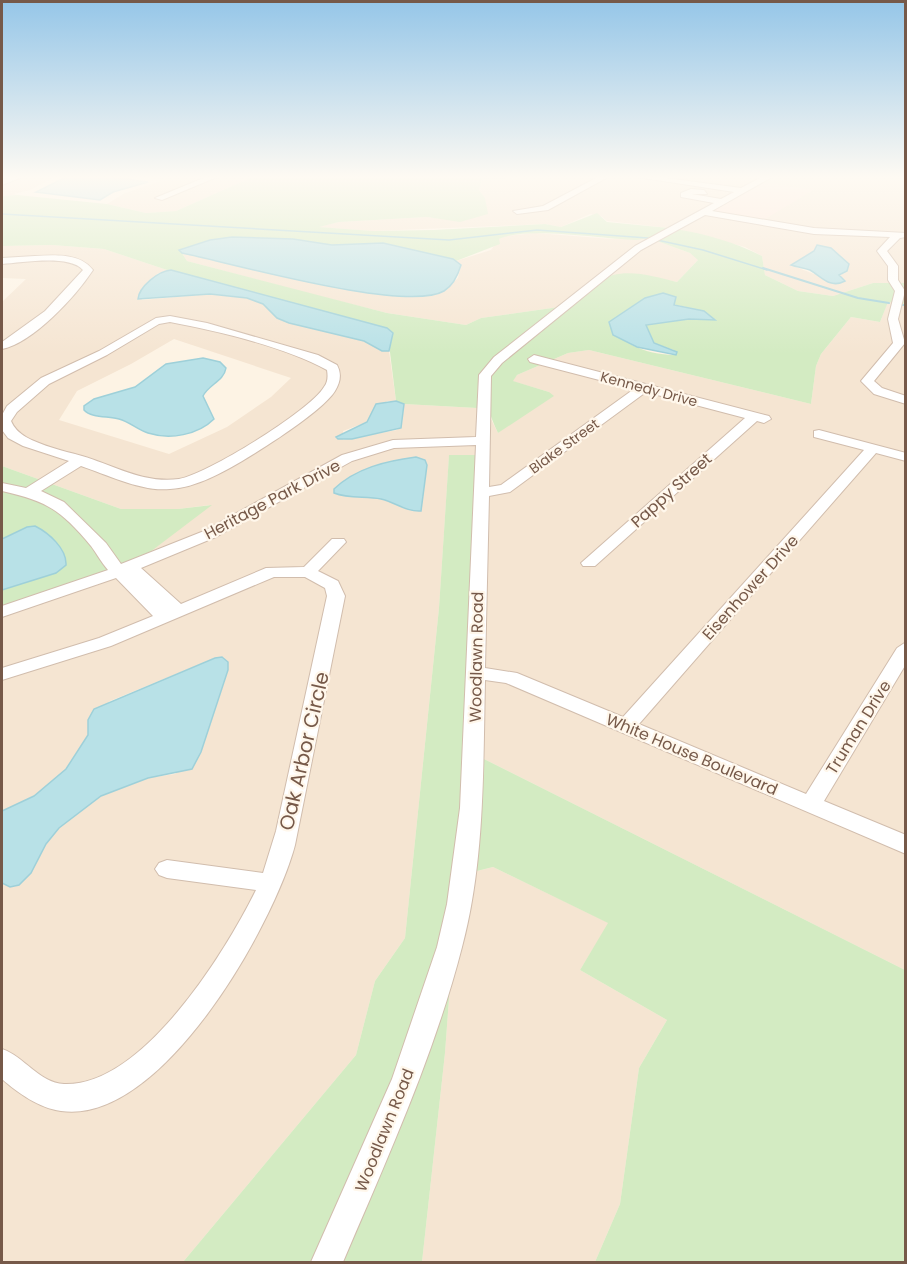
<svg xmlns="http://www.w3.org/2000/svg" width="907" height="1264" font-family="Poppins,sans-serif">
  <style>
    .residential { fill: #f5e5d2; fill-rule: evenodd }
    .commercial { fill: #fee3d8 }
    .green { fill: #d3ebc2; fill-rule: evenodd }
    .water { fill: #b8e1e7; stroke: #9ed0d9; stroke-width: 1.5 }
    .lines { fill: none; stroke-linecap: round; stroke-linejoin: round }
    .stream-far1 { stroke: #9ed0d9; stroke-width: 1.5 }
    .stream { stroke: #9ed0d9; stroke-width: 2 }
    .minor-casing { stroke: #d1bdad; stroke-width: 2 }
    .minor { fill: #fff; fill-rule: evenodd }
    .labels { text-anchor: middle; stroke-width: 4.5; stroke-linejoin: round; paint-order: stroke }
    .far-street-label { font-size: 14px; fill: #765949; stroke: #fff7eb }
    .street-label { font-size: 16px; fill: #765949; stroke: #fff7eb }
    .near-street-label { font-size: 20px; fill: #765949; stroke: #fff7eb }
  </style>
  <rect width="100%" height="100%" fill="#fdf3e4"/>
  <path class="residential" d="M2,177H55L30,190L14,194L17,195L2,196Z
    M144,177H247L248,179L176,211L146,213L107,204L125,193L163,180Z
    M492,177L512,179L534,177H765L669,228L607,221L601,216L590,214L561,227L545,224L373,231L316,227L339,222L427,217L460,221L485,207V198L479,190L482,179Z
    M771,177H905V283H873L833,296L798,291L765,275L762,256L745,247L675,229ZM831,248L848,264L847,271L839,276L814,274L791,265L810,253Z
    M536,233L612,239L650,238L559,307L481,318L466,325L387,313L303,292L187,261L182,253L346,287L444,291L458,278L461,265L456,261L491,250L499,239L505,236Z
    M654,240L690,253L699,259L677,282L637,274L601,280Z
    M52,245L104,249L167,270L157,274L139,295L142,300L210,294L247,298L263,304L281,320L364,341L382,351H389L396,401H387L367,422L343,431V440L397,430L402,424L404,404L477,408L476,455L449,456L439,608L405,938L375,981L356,1055L183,1262H2V883L10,887L31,873L46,844L59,828L101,796L148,778L175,774L201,752L228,670L215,658L110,701L88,720V735L66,769L34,796L2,811V610L129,568L210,505L178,509H121L2,466V302L26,279L2,278V246ZM174,339L291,378L271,397L227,427L169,454L59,420L77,391L131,364ZM386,462L427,465L421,511L382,499L343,496L334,489L351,476Z
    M888,301L905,304V970L480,757L486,496L505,492L501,487L489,491L486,409L498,433L549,392L512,381L517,375L568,353L589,350L811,404L816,366L821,354L851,317L880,322Z
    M493,867L609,923L580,970L667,1020L639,1068L620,1204L595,1262H422L445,1053L451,972L473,872Z"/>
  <path class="commercial" d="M762,182L813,190L762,221L708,212Z"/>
  <path class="green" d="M247,177H534L482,179L479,190L485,198L488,214L460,222L427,217L339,222L319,227L373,231L434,230L545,224L561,227L597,213L607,222L669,228L650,238L636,240C602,239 527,226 499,239L500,244L456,261L383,243L332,245L258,238L210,240L180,250L187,261L387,313L466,325L481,318L559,307L486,367L478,383L477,408L404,404L396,401L387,328L167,270L104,249L52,245L2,246V196L17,195L107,204L146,213L176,211L248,179Z
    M675,229C706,234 734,242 762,256L765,275L798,291L833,296L873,283H905V304L888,302L880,322L851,317L821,354L816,366L811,404L589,350L568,353L517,375L513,381L549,392L554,396L498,433C487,410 482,392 493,368C518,348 588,282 613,275C634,270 656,277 677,282L698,260L690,253L654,240ZM645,298L704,311L713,320L684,319L645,325L654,343L674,350L676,355C651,355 620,346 610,322Z
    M449,455H476L463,809L451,904L396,1078L315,1262H183L356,1055L375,981L405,938L439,608Z
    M2,466L121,509H178L212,505L129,568L2,610V590L56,573L27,527L2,539Z
    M480,757L905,970V1262H595L620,1204L639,1068L667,1020L580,970L608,923L493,867L473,872Z
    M451,972L445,1053L422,1262H339L350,1240Z"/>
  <path class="water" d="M66,177H110L148,182L113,192L100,200L36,192Z
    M232,237L293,239L332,245L383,243L453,259L461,265C458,275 454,285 444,291C406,313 231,263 182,253L179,250L210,240Z
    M817,245L831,248L849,264L847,271L839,275L845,281C830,289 822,277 810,270C804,268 797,267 791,265L814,251Z
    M171,270L387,328L393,333L389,351H382L364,341L289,323L277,318L263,304L247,298L210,294L138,299C139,287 158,271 171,270Z
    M663,293L676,297L674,305L704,311L715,320L689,319L646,325L654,343L677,352L676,355L637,347L613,335L609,322L645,298Z
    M203,358L220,362L226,368C224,381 208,385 203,396L214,419C198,435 170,440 148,433C138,430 130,422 119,419C108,416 91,418 84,410V406L94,399L135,387L166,364Z
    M396,401L404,404L401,428L352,439H338L336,437L367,422L376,404Z
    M416,457L425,460L427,465L421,511C406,512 395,502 381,499C365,496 349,499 334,493V489C356,468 386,461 416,457Z
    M35,526C49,533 67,549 66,565L56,573L2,590V539L27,527Z
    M222,657L228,662V670L201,752L192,769L148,778L101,796L59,828L46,844L31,873L19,885L10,887L2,883V811L34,796L66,769L88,735V720L94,709L215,658Z"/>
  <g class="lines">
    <path class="stream-far1" d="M2,214L449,240L537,230L648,238
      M657,240L703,250L767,270"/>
    <path class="stream" d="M763,268L858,298L889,303
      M902,305H906"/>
    <g class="minor-casing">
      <path id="minor" d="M11,177H22L2,185V180Z
        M206,177H217L162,200L155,198Z
        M598,177H608L548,210L517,214L513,211L543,206Z
        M637,177H658L741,188L762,177H772L712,211L814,228L906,233V237L900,238L887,251L898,266V280L905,291L898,319L905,343L874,381L882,388L906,396V404L874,394L861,381L893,343L888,319L895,291L888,280V266L877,251L890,237L814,234L705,215L641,250L502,363L491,376L489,487L501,485L634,389L530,362L528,359L534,355L769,416L771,419L764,423L757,421L595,566H583L581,563L745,418L646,392L510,492L489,496L485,668L517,673L623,717L864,450L814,437V431L819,430L906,453V461L876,453L639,724L806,794L897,648L906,642V664L824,801L906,835V854L506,683L485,680C483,768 485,861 462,947C434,1056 387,1159 343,1262H311L392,1079L437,947L447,904L460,808L476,445L394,448L352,461L216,537L141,568L181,604L266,568L304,567L332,539H344L346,542L318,571L338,581L345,596L295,845C274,925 161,1126 61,1111C39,1108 18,1093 2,1079V1049C24,1056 39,1083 64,1084C142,1087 225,953 256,890L167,878L159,875L155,869L159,863L167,860L263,873L276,831L327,596L325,588L305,577H274L111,646L2,680V668L99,638L153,616L116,578L2,617V606L108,570C101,562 97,554 91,546C61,510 47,501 2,491V483L26,488L69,461L23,446L8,438L2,430V415L7,406L41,378L99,351L156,318L170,316L207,323L318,355L337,365C342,374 340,383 335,391C321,414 236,467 210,478C197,484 184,488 170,489C142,492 108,475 81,466L41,491L64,502L106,543L121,564L204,531L342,455L393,440L476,437L479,375L494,357L635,246L714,203L681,197V193L691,189L704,190L707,194H692L721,199L734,192ZM170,322C218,331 285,347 327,370C328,376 328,382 324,387C311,410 206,475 179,479C144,484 113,465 82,456C64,451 42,446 26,437C19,433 14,428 11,421L17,412L49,384L107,355L159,324Z
        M35,256C55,255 80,253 93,270C76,296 33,343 2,349V342L45,311L83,270C69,254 21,263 2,264V258Z"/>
    </g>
    <use href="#minor" class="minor"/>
  </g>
  <linearGradient id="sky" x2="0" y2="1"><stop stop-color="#95c6e8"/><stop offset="0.5" stop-color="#fefaf3"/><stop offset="1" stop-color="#fefaf3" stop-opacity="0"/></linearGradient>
  <rect width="907" height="354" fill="url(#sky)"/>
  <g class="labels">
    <g class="far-street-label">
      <text transform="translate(649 389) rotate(15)" y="5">Kennedy Drive</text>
      <text transform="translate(564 446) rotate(-36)" y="5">Blake Street</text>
    </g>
    <g class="street-label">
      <text transform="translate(671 490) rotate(-42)" y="6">Pappy Street</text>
      <text transform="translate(272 499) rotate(-28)" y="6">Heritage Park Drive</text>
      <text transform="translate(750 587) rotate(-48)" y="6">Eisenhower Drive</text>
      <text transform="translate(476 657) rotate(-89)" y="6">Woodlawn Road</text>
      <text transform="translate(858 727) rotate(-58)" y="6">Truman Drive</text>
      <text transform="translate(692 754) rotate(23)" y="6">White House Boulevard</text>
      <text transform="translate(384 1130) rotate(-68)" y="6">Woodlawn Road</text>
    </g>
    <g class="near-street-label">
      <text transform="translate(304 751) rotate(-77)" y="7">Oak Arbor Circle</text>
    </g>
  </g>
  <rect width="907" height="1264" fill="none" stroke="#765949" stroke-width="6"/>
</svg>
